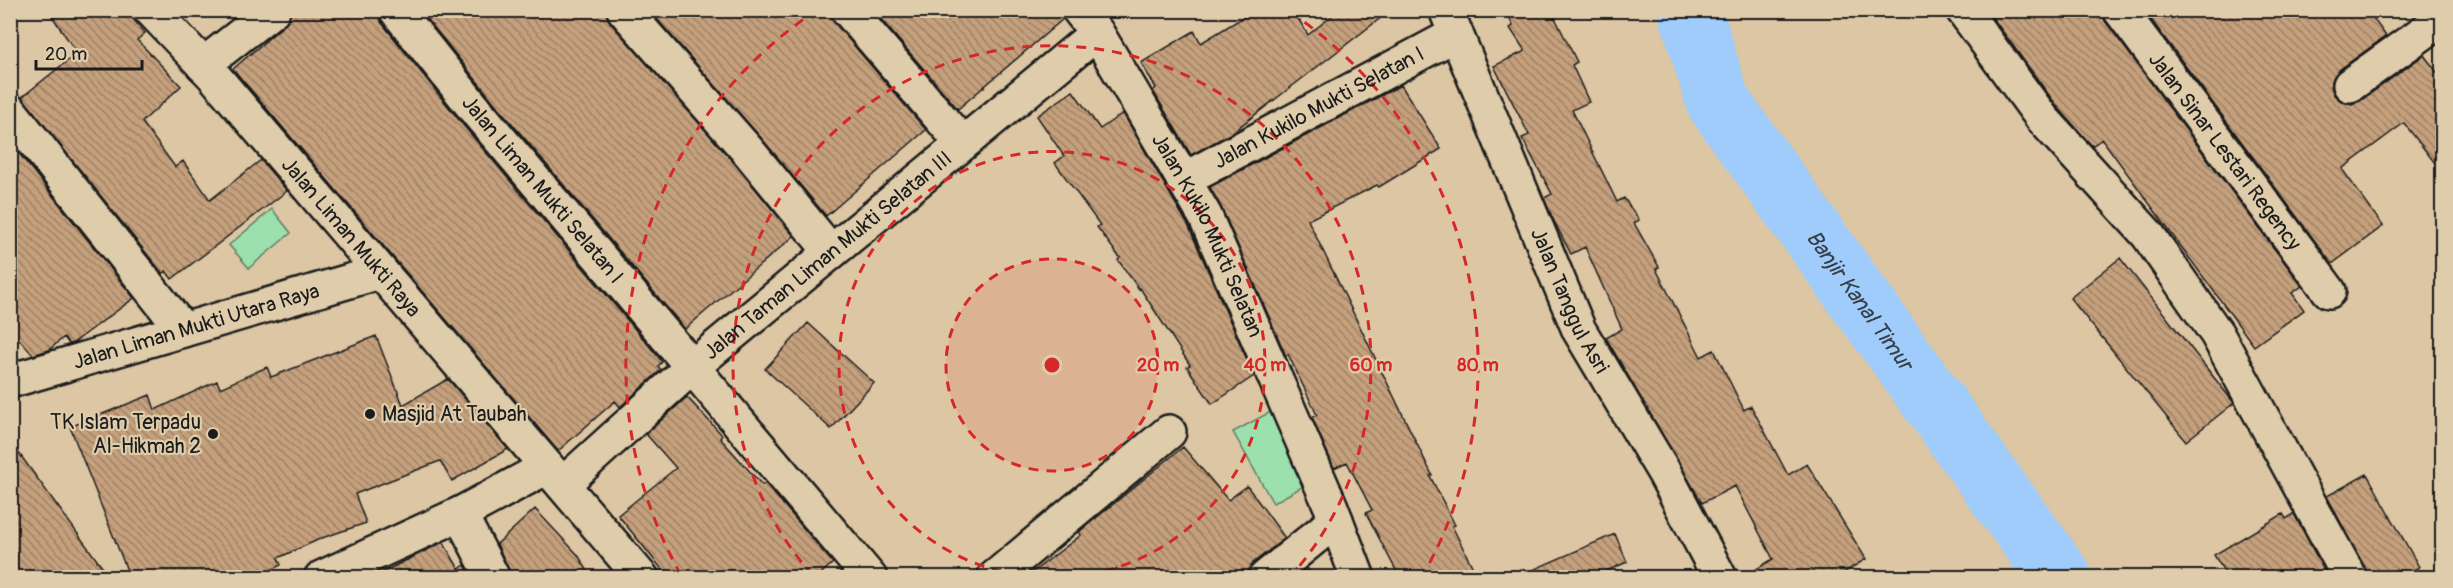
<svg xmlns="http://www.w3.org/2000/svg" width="2453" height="588" font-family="Pangolin,sans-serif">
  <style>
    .green { fill: #9be0ad; stroke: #5c7e64; stroke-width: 1.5 }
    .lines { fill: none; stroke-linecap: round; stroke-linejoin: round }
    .river { stroke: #9fccfa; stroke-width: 64 }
    .building { fill: url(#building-back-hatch); stroke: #1c1c1c; stroke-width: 1.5 }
    .street-casing { stroke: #1c1c1c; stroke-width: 38 }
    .street { stroke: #deccaa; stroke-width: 33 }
    .ring { fill: none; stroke: #d62828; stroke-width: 3; stroke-dasharray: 10 8 }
    .poi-dot { fill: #1c1c1c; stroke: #deccaa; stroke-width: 2 }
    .labels { text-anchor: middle; stroke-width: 4.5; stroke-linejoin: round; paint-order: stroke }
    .street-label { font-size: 21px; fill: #1c1c1c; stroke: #deccaa }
    .poi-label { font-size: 21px; fill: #1c1c1c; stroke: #deccaa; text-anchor: start }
    .water-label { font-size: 22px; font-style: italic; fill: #363f48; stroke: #deccaa }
    .centre { fill: #d62828; stroke: #deccaa; stroke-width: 3 }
    .ring-label { font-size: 18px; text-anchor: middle; font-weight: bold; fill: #d62828; stroke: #deccaa; stroke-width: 4.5; stroke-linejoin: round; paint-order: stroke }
  </style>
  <defs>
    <pattern id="building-back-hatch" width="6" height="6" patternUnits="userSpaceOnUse" patternTransform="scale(1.5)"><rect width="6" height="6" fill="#c5a07d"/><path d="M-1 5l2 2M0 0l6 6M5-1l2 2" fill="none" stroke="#9f8266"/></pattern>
  </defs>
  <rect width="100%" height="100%" fill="#dcc6a3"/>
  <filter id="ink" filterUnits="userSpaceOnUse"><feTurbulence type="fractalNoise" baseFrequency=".0167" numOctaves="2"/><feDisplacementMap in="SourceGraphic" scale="12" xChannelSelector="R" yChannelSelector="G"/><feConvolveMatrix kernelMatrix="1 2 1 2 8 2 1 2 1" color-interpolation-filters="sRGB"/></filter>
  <g filter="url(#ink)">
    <path class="green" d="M272,209L291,233L249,268L229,245Z
      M1274,410L1313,481L1273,503L1233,432Z"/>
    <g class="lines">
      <path class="river" id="s1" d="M1690,10L1718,102L2060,578"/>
    </g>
    <path class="building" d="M48,10H125L145,33L137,40L181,86L142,122L175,167L183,161L210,200L261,160L287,191L172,279L166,271L163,274L22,97L77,53Z
      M225,10H242L232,19Z
      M291,10H378L381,22L463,125L656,354L662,362L658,366L661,370L620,407L615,401L558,451L233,69L285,24Z
      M420,10H606L610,22L735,164L794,236L685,329L493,101Z
      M649,10H830L834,22L926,130L826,216L763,140Z
      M873,10H1061L1063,19L958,109Z
      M1255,10H1293L1308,35L1339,10H1391L1230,134L1191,155L1153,91L1156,88L1141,63L1194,31L1201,43Z
      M1506,10H1551L1577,62L1572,65L1589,102L1572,110L1617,202L1624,198L1639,220L1634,223L1659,267L1656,269L1701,357L1714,350L1744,410L1751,406L1788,475L1807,464L1866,559L1835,578H1742L1773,559L1735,486L1702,503L1606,338L1622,329L1585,247L1571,254L1552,217L1544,198L1552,194L1522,138L1529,135L1494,66L1525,51L1510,28L1513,26Z
      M1987,10H2102L2105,21L2302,286L2292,293L2304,310L2254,346L2102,139L2092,146L2057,106Z
      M2144,10H2367L2386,36L2339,70L2333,78L2331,86L2334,95L2343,102L2352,104L2360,101L2424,55L2442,79V172L2404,123L2342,169L2383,226L2332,264Z
      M1401,85L1441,149L1379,187L1377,185L1308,220L1432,475L1430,476L1455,525L1452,526L1478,578H1400L1366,513L1372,510L1347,462L1334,468L1312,417L1317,415L1288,354L1286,356L1222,209L1210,187Z
      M1073,91L1100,129L1123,113L1188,225L1254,376L1212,404L1187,367L1190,365L1140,288L1139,289L1118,260L1120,258L1097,227L1100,225L1055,163L1064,156L1037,116Z
      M10,142L134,298L73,343L69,344L64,337L49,350L33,355L10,329Z
      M2120,258L2234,403L2186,441L2070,298Z
      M808,323L874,383L831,429L765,369Z
      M376,336L403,405L448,379L508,449L452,481L440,461L355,494L366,523L322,538L278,558L281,565L255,578H130L70,427L150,395L155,410L217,381L220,388L267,367L271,377Z
      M687,397L722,435L720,438L762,485L765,483L833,563L816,578H669L618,515L676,468L646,434Z
      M10,441L110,578H10Z
      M1183,447L1228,500L1247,486L1285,538L1253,563L1247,578H1025L1081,535L1079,532Z
      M2367,474L2419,567L2400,578H2369L2327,496Z
      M535,509L578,555L592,578H512L497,544Z
      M2283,514L2286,519L2294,514L2328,578H2228L2214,555Z
      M1615,534L1627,562L1591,578H1514Z
      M443,542L459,569L465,565L472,578H371Z
      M1307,568L1314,578H1295Z"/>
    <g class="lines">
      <g class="street-casing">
        <g id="street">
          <path id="s2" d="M151,10L213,75L642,578"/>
          <path id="s3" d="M396,10L478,113L870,578"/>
          <path d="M624,10L749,152L831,252"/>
          <path d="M848,10L962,143"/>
          <path id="s4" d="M1079,10L1097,33L1205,216L1331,507L1358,578"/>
          <path id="s5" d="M1446,10L1579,330L1665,474L1720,578"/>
          <path d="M1963,10L2042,118L2148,235L2217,334L2350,578"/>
          <path id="s6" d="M2120,10L2329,291"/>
          <path d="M203,65L273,10"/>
          <path d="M2350,85L2442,19"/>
          <path d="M10,111L183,330"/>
          <path id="s7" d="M1183,180L1456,34"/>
          <path id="s8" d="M10,381L380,272"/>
          <path id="s9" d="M563,484L692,367L1097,33"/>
          <path d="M460,514L493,578"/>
          <path d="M321,578L460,514L547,467"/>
          <path d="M994,578L1169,432"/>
          <path d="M1265,578L1336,520"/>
        </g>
      </g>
      <use href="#street" class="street"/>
    </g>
  </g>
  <circle cx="1052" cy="365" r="106" fill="#d62828" fill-opacity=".12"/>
  <g class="ring">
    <circle cx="1052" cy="365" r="106"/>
    <path d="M1037 577A213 213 0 1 1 1067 577"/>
    <path d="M813 576A319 319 0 1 1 1291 576"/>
    <path d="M681 575A426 426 0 0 1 814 12M1290 12A426 426 0 0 1 1423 575"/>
  </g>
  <g class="poi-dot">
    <circle cx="370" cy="414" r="6"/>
    <circle cx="213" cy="434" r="6"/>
  </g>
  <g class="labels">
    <g class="street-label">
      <text dy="7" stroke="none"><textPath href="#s7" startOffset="154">Jalan Kukilo Mukti Selatan I</textPath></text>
      <text dy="7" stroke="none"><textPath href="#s6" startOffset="176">Jalan Sinar Lestari Regency</textPath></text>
      <text dy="7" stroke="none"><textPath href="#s3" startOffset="232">Jalan Liman Mukti Selatan I</textPath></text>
      <text dy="7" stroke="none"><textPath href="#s4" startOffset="260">Jalan Kukilo Mukti Selatan</textPath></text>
      <text dy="7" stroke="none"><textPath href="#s2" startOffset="303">Jalan Liman Mukti Raya</textPath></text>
      <text dy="7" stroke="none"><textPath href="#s9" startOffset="350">Jalan Taman Liman Mukti Selatan III</textPath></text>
      <text dy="7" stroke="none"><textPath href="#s5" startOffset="316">Jalan Tanggul Asri</textPath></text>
      <text dy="7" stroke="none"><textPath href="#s8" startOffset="194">Jalan Liman Mukti Utara Raya</textPath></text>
    </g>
    <g class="poi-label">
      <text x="382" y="421">Masjid At Taubah</text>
      <text x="201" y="429" text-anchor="end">TK Islam Terpadu<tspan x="201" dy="24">Al-Hikmah 2</tspan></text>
    </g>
    <g class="water-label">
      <text dy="8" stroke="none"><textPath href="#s1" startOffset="340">Banjir Kanal Timur</textPath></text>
    </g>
  </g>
  <circle cx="1052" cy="365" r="9" class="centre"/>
  <g class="ring-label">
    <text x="1158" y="371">20 m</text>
    <text x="1265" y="371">40 m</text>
    <text x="1371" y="371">60 m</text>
    <text x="1478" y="371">80 m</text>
  </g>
  <rect width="2453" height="588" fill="none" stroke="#deccaa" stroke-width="36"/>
  <rect x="18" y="18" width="2417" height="552" fill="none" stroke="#1c1c1c" stroke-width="2" filter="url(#ink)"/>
  <path d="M36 60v9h106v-9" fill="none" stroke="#1c1c1c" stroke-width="3"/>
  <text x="45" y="60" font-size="18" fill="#1c1c1c" stroke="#deccaa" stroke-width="4.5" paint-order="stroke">20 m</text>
</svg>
